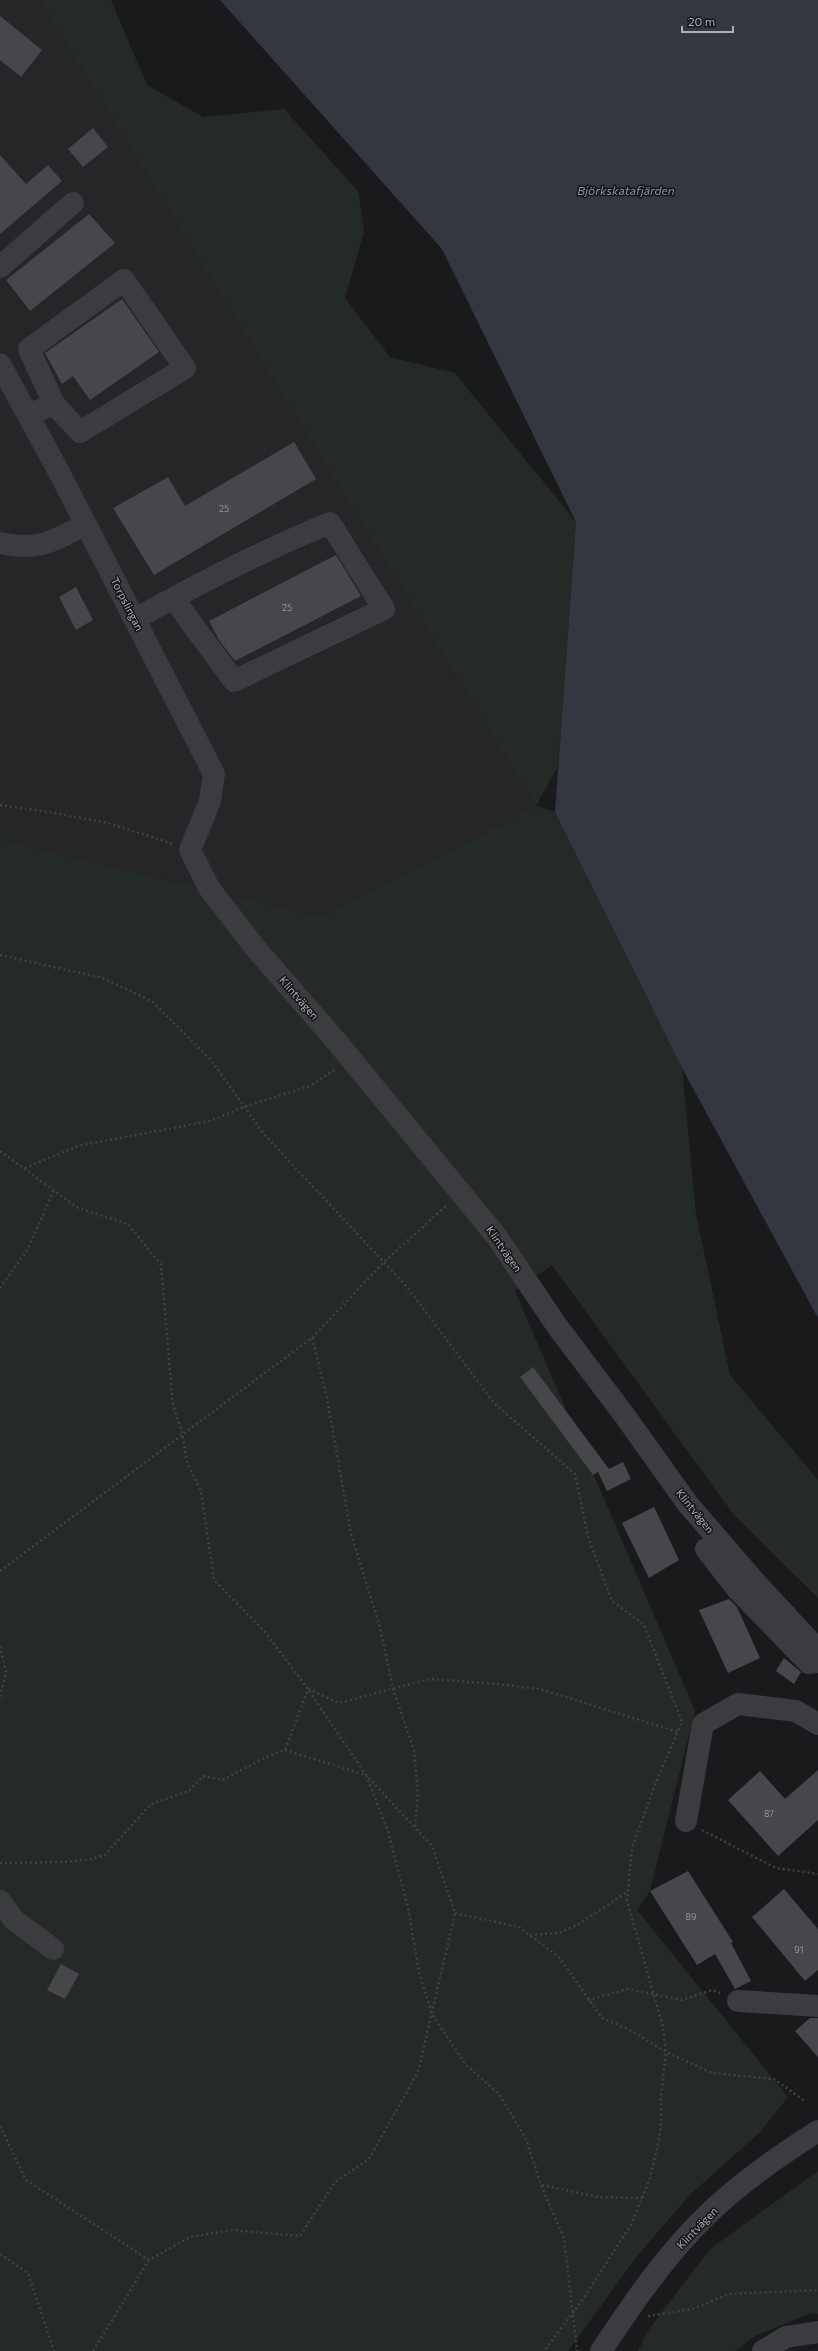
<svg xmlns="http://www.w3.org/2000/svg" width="818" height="2351" font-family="Commissioner,sans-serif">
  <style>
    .built { fill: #262528 }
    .green { fill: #242b26 }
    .water { fill: #333840 }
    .building { fill: #47464b }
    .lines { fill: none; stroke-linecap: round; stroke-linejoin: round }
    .path { stroke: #414246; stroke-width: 2.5; stroke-dasharray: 2 3; stroke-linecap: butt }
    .minor { stroke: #3b3b40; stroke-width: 22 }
    .labels { text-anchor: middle; stroke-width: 3; stroke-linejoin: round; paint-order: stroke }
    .number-label { font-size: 9px; fill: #94959e }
    .street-label { font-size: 11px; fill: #adafb9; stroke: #151416 }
    .water-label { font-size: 12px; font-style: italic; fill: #8997af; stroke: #151416 }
  </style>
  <rect width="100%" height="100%" fill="#1a191b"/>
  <path class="built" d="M0,0H39L536,806L320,917L0,839Z"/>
  <path class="green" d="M39,0H111L147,85L203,117L284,109L358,191L364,232L345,298L390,357L455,373L576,522L558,766L536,806L555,812L682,1068L696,1214L730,1375L818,1480V1598L734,1515L552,1265L515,1291L695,1711L650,1891L637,1910L788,2097L760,2132L690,2195L638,2255L568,2351H0V839L320,917L536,806Z
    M818,2171V2314L811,2313L755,2336L735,2351H638L649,2329L710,2249Z"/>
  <path class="water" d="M220,0H818V1318L682,1068L555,812L576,522L442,249Z"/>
  <path class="building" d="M0,16L42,50L21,77L0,60Z
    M93,128L108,147L83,167L68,149Z
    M0,155L26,184L48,165L62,181L0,234Z
    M89,214L115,243L30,311L6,280Z
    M122,299L159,352L90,400L73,376L62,384L45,353Z
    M294,442L316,479L154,575L113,508L168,477L185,506Z
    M336,555L361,596L235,661L219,640L209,621Z
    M76,587L93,620L76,630L59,597Z
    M533,1367L609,1469L623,1462L631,1479L607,1491L598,1472L593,1475L520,1377Z
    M654,1507L679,1560L649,1578L622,1523Z
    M729,1599L737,1607L760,1658L728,1673L699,1610Z
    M784,1658L801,1672L794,1684L776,1671Z
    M818,1770V1820L778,1856L728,1800L760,1771L785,1799Z
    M688,1871L733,1942L731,1943L751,1981L735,1989L715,1954L697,1965L650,1891Z
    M784,1889L818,1929V1970L805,1981L752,1917Z
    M61,1964L79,1974L65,1999L47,1990Z
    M810,2018H818V2057L795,2031Z"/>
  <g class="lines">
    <path class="path" d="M0,805L55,813L108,823L173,844
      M0,955L103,978L153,1002L211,1060L263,1133L407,1287L494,1403L575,1474L588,1537L612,1601L644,1625L682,1722L656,1782L632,1848L627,1901L663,2027L666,2052L661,2095V2124L658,2144L650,2178L631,2225L583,2299L544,2351
      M0,1151L78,1208L128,1224L161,1265L173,1405L182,1433L187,1462L201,1491L214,1580L265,1632L308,1689L366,1775L432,1846L455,1913L418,2072L369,2159L335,2182L300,2236L232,2230L190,2237L149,2260L93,2351
      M25,1168L78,1146L210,1121L244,1107L310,1086L336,1069
      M0,1288L28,1249L54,1190
      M312,1338L327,1398L351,1534L380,1627L393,1689L414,1750L418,1794L415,1827
      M0,1571L312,1338L384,1262L447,1205
      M0,1646L6,1672L0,1698
      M285,1750L366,1775L388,1831L408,1907L419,1972L432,2014L466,2065L499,2094L526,2139L541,2185L564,2238L577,2351
      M702,1830L776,1868L818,1874
      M0,1863L64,1862L91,1859L105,1855L151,1804L189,1791L203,1776L223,1780L266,1757L285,1750L308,1689L339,1703L430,1679L496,1684L540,1689L678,1732
      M455,1913L519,1927L559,1957L602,2018L628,2029L666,2052L712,2073L774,2079L806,2102
      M530,1935L559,1933L579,1924L627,1892
      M588,2000L628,1989L682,2000L712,1990L720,1993
      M0,2126L26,2180L149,2260
      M542,2185L598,2197L642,2198
      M0,2254L28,2273L54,2351
      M648,2316L692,2309L729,2294L818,2290"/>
    <path class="minor" d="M0,267L73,203
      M0,364L59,472L214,774L210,801L190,850L209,888L257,950L337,1042L497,1237L557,1326L625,1416L687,1503L755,1582L818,1650
      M28,415L54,404L29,349L124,280L185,368L80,432L54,404
      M0,543C40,551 51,542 86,524
      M135,619C198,584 263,550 330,523L384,609L234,681L173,598
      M706,1549L737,1589L809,1663L818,1662
      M686,1821L703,1724L738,1704L796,1711L818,1724
      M0,1901L14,1920L53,1949
      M738,2001L818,2006
      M601,2351C633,2303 667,2253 709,2213C742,2181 780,2155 818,2131
      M763,2351L786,2337L818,2332"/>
  </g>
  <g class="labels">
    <g class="number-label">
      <text x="224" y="512">25</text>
      <text x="287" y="611">25</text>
      <text x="769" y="1817">87</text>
      <text x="691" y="1920">89</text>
      <text x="799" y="1953">91</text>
    </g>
    <g class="street-label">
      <text transform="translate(127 604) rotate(63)" y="4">Torpslingan</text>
      <text transform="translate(299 998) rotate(49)" y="4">Klintvägen</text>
      <text transform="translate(504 1249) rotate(55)" y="4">Klintvägen</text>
      <text transform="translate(695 1511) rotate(51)" y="4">Klintvägen</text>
      <text transform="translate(697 2228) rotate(-46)" y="4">Klintvägen</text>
    </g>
    <g class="water-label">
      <text x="626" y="195">Björkskatafjärden</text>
    </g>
  </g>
  <path d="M682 26v6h51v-6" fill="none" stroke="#adafb9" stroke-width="2"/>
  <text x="688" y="26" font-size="12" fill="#adafb9" stroke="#151416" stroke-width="3" paint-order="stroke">20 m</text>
</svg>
